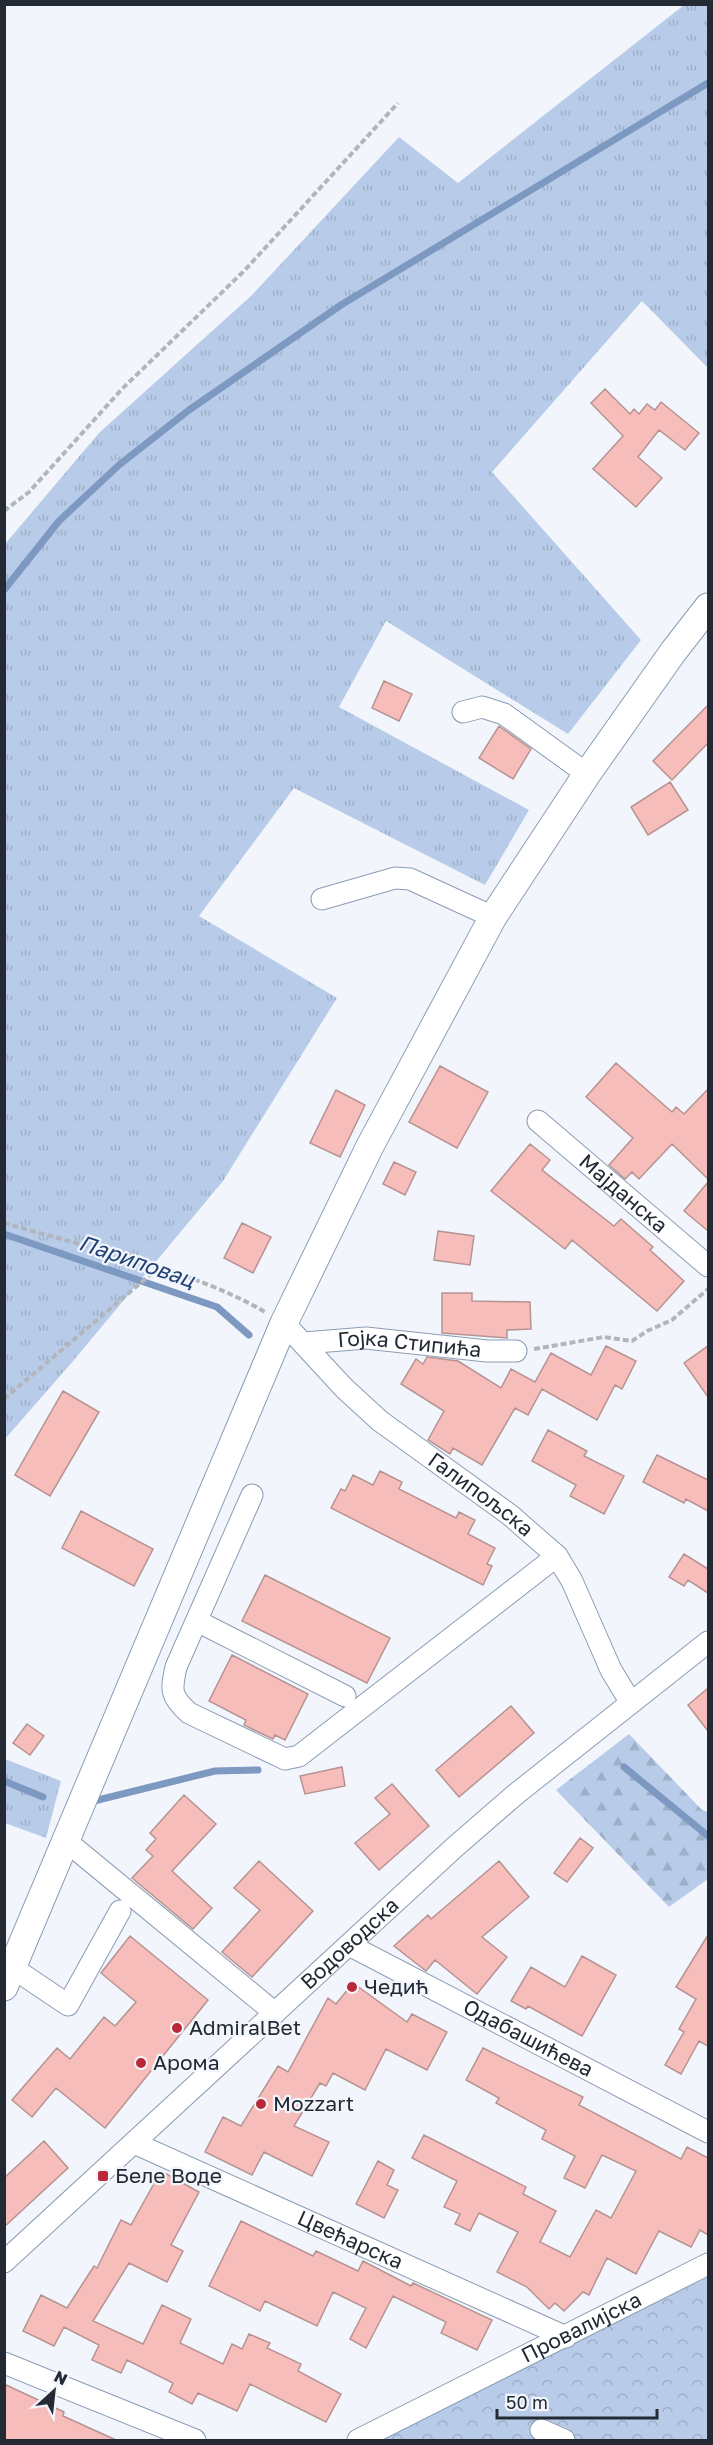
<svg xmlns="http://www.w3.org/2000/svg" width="713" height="2445" font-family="'Golos Text',sans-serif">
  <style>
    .grass { fill: url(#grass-tufts) }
    .forest { fill: url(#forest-firs) }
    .park { fill: url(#park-crowns) }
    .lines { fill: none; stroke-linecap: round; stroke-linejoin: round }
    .stream { stroke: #7d98c1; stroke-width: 7 }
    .building { fill: #f7bdba; stroke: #b69392; stroke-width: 1.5 }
    .minor-casing { stroke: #8b9cb5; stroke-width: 23 }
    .major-casing { stroke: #8b9cb5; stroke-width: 29 }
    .path { stroke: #b1b6bd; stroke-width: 4; stroke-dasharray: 6 3; stroke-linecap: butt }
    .minor { stroke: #fff; stroke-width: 21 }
    .major { stroke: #fff; stroke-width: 27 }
    .poi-dot { fill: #ba2938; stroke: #f2f6fc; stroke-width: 2 }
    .labels { text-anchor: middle; stroke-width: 4.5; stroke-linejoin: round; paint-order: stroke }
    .street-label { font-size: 21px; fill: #232a34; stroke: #f2f6fc }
    .poi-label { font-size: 21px; fill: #232a34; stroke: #f2f6fc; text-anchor: start }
    .water-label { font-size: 22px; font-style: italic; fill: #204276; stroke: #f2f6fc }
  </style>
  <defs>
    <pattern id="grass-tufts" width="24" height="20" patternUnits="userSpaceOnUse" patternTransform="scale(1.5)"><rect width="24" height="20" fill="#b8cce9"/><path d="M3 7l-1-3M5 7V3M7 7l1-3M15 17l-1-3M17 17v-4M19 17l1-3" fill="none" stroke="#9eafc8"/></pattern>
    <pattern id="forest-firs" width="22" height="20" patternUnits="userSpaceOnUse" patternTransform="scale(1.5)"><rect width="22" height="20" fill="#b8cce9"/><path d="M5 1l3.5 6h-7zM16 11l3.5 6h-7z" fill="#9eafc8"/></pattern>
    <pattern id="park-crowns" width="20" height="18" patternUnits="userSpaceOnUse" patternTransform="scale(1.5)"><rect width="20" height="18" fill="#b8cce9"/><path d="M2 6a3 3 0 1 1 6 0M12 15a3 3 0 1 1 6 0" fill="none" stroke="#9eafc8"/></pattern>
  </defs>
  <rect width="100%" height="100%" fill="#f2f6fc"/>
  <path class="grass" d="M684,5H708V368L642,301L492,472L641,640L568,734L386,621L339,707L529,810L485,885L294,788L199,916L337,998L223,1181L74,1360L5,1439V544L99,433L252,295L399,137L458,183Z
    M5,1759L61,1781L46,1838L5,1823Z"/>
  <path class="forest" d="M629,1734L702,1810L708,1812V1879L669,1907L556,1790Z"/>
  <path class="park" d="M708,2270V2440H381L677,2285Z"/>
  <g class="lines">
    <path class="stream" d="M4,590L59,521L119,465L189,410L341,305L708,83
      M4,1234L217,1307L249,1335
      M624,1767L708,1836
      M4,1781L43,1797
      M90,1802L215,1771L258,1770"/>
  </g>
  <path class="building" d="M605,389L630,414L634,409L639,414L647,404L655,410L661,402L699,433L685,450L659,430L638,457L662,478L636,507L593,469L623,436L591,403Z
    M384,681L412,694L399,721L372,708Z
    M708,705V743L672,780L653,761Z
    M499,726L531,749L513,779L479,758Z
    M670,782L688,810L648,835L631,807Z
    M616,1063L672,1112L676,1107L684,1114L708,1089V1179L672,1144L639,1179L632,1172L625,1179L609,1165L633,1138L586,1097Z
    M440,1066L488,1092L457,1148L409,1122Z
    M336,1090L365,1105L340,1157L310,1143Z
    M530,1144L550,1160L542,1170L614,1226L621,1219L653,1247L650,1250L684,1281L657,1311L572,1240L565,1249L491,1191Z
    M394,1162L416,1172L405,1195L383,1184Z
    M708,1182V1231L684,1211Z
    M242,1223L271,1237L253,1273L224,1258Z
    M438,1231L474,1236L470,1265L434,1260Z
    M442,1293H472V1301L530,1302L531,1329L507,1330V1338L442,1333Z
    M606,1346L636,1361L622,1389L615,1385L597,1420L542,1389L528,1415L515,1408L482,1465L453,1448L450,1454L428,1440L444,1411L401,1384L416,1359L423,1364L427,1357L458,1361L501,1388L511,1369L535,1382L551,1353L591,1375Z
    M708,1346V1397L684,1363Z
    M63,1391L99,1412L50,1496L15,1475Z
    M548,1430L587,1451L584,1456L624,1476L604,1514L570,1496L576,1485L532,1461Z
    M657,1455L708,1480V1511L686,1499L684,1503L643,1482Z
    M380,1471L402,1482L399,1489L456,1518L459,1512L475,1520L468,1534L495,1548L487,1564L492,1566L483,1585L331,1508L341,1489L345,1491L353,1475L373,1485Z
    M81,1511L153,1549L134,1586L62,1548Z
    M684,1554L708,1569V1593L688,1580L684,1586L669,1577Z
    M265,1575L390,1638L367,1683L242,1621Z
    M232,1655L308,1694L285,1740L275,1735L273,1739L244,1725L246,1720L209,1701Z
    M708,1688V1731L688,1705Z
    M511,1706L534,1733L459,1797L436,1770Z
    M27,1724L44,1736L30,1755L13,1743Z
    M342,1767L345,1786L305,1794L300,1776Z
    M392,1784L429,1826L379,1870L355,1843L390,1814L375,1798Z
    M184,1795L216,1824L172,1871L212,1908L193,1929L132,1878L153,1856L146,1850L156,1839L150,1833Z
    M580,1838L593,1848L567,1882L554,1873Z
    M259,1861L313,1911L252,1977L222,1952L260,1910L234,1888Z
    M499,1861L529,1897L482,1937L507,1957L477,1994L435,1960L426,1971L394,1946L428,1915L431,1919Z
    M708,1935V2046L699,2041L681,2074L665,2065L684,2032L679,2029L696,1999L676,1987Z
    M130,1936L208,2000L105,2128L56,2088L32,2117L12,2100L57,2048L70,2059L104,2017L115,2026L136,2002L101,1973Z
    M582,1956L616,1975L582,2036L528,2006L526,2009L511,2001L531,1967L565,1987Z
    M353,1983L407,2022L412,2014L447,2032L427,2070L386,2049L365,2090L333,2073L326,2086L320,2083L294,2126L329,2142L312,2176L264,2152L252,2175L205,2152L223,2117L241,2126L278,2066L288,2072L328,1998L336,2004Z
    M483,2048L583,2097L579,2105L681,2159L687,2147L708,2158V2235L700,2230L691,2247L659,2231L636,2274L607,2258L589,2295L583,2292L564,2311L555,2303L549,2309L527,2287L497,2272L518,2232L479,2213L470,2231L455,2224L460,2214L444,2207L457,2181L412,2158L424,2135L526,2187L523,2194L556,2211L540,2242L570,2257L596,2210L611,2218L636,2171L602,2155L585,2188L564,2178L575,2156L542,2139L546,2130L496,2103L499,2098L466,2080Z
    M44,2141L68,2168L4,2227V2178Z
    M378,2161L394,2170L387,2185L398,2190L384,2218L356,2204Z
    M161,2171L199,2192L171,2245L183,2251L167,2282L129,2263L93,2321L143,2344L162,2305L191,2319L180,2343L223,2364L232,2344L242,2349L249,2334L270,2343L267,2348L301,2364L298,2371L341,2394L326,2422L250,2384L237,2411L198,2393L192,2404L169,2392L173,2383L127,2360L121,2373L92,2360L99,2345L64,2327L54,2346L23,2331L41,2295L67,2308L94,2266L97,2268L121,2220L131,2225Z
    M241,2221L313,2256L316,2251L358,2271L363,2261L411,2286L413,2283L492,2320L477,2350L441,2333L446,2322L393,2296L366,2348L350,2339L366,2308L333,2292L317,2326L265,2301L260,2311L209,2286Z
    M4,2384L64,2412L63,2416L116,2440H4Z"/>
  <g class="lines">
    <g class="minor-casing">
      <g id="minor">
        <path d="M463,712L482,707L504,714L587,774"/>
        <path d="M322,899L395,878L410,879L493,917"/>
        <path id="s1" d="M538,1121L708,1266"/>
        <path id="s2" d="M284,1323L344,1388L380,1421L510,1515L557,1556L572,1581L611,1670L631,1703"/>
        <path id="s3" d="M304,1343L366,1338L487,1351H516"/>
        <path d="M252,1495L176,1667C171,1690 170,1696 189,1713L285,1759L299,1756L557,1556"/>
        <path d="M197,1621L345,1696"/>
        <path d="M66,1841L275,2013"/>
        <path id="s4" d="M349,1945L708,2132"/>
        <path d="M13,1968L68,2005L120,1911"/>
        <path id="s5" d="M134,2143L566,2337"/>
        <path id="s6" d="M4,2262L456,1846L516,1794L708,1642"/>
        <path d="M4,2363L195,2440"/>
        <path d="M541,2430L564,2440"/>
        <path id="s7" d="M358,2440L708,2264"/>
      </g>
    </g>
    <g class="major-casing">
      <path id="major" d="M4,1987L284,1323L370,1146L493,917L587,774L673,652L708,607"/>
    </g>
    <path class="path" d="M4,511L29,492L122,389L244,271L398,103
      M4,1223C86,1247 194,1270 265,1312
      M534,1349L604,1337L632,1341L647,1331L672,1320L708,1289
      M4,1399L157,1269"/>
    <use href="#minor" class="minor"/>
    <use href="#major" class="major"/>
  </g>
  <g class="poi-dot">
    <circle cx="352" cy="1987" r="6"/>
    <circle cx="177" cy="2028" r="6"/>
    <circle cx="141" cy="2063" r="6"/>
    <circle cx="261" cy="2104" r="6"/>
    <rect x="97" y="2170" width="12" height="12" rx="3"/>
  </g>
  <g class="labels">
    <g class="street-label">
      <text dy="7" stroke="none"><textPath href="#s1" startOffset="112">Мајданска</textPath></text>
      <text dy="7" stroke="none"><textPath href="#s3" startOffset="106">Гојка Стипића</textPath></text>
      <text dy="7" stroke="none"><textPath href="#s2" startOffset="262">Галипољска</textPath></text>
      <text dy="7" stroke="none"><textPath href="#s6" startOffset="470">Водоводска</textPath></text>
      <text dy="7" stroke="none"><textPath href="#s4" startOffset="202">Одабашићева</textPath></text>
      <text dy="7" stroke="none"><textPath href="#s5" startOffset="237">Цвећарска</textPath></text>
      <text dy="7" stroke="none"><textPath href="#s7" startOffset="250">Провалијска</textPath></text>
    </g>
    <g class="poi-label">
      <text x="364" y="1994">Чедић</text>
      <text x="189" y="2035">AdmiralBet</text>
      <text x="153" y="2070">Арома</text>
      <text x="273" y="2111">Mozzart</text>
      <text x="115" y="2183">Беле Воде</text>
    </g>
    <g class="water-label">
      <text transform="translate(137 1261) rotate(19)" y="8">Париповац</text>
    </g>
  </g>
  <rect width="713" height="2445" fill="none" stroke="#232a34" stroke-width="12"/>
  <g transform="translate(54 2391) rotate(27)" stroke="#f2f6fc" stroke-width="4.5" paint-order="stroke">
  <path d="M0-4.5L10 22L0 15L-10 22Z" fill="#232a34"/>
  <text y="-9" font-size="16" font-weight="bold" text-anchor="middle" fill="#232a34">N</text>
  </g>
  <path d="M497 2409v9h160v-9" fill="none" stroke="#232a34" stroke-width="3"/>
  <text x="506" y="2409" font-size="18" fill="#232a34" stroke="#f2f6fc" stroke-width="4.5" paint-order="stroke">50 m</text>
</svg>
